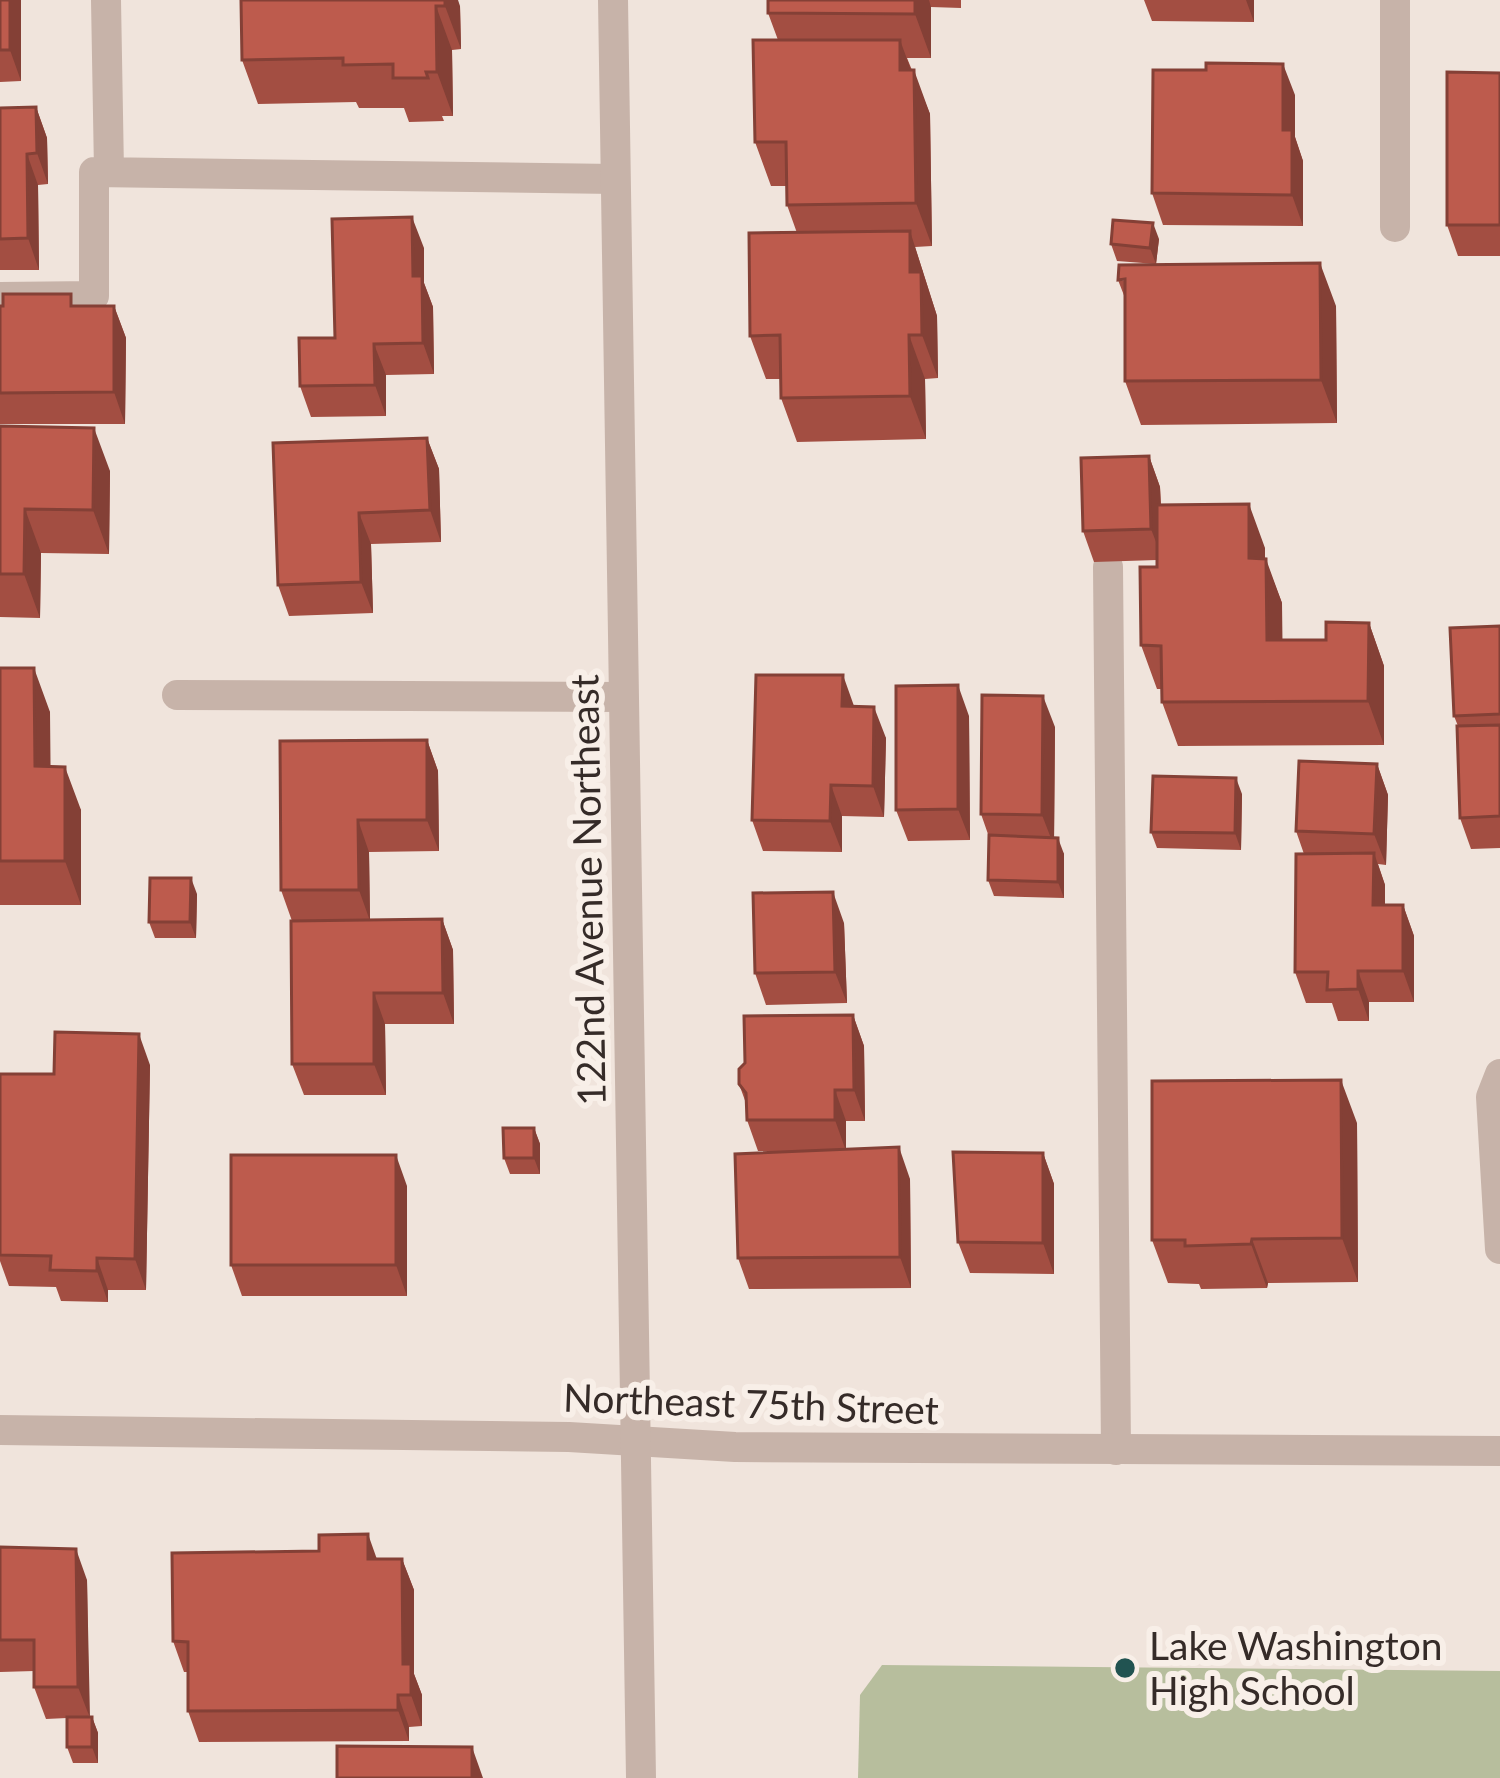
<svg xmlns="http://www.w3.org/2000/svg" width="1500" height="1778" font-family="Lato,sans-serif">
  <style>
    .grass { fill: #b7be9d }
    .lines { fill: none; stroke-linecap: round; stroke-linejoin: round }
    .service { stroke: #c7b3a9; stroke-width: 30 }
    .minor { stroke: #c7b3a9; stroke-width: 30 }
    .tertiary { stroke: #c7b3a9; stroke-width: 30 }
    .wall { fill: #a34e42 }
    .shaded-wall { fill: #844036 }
    .building { fill: #bd5b4d; stroke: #844036; stroke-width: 3 }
    .poi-dot { fill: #215351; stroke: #f8efe8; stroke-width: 4.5 }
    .labels { text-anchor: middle; stroke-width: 12; stroke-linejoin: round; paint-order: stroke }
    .street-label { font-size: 39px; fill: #352b28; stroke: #f8efe8 }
    .poi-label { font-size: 39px; fill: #352b28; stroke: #f8efe8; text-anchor: start }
  </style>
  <rect width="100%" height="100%" fill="#f0e4dc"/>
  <path class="grass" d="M882,1665L1500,1671V1778H858L860,1695Z"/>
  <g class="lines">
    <path class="service" d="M106,0L109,171
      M0,297L94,296V172L615,179
      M1108,567L1116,1450
      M177,695L623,697
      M1500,1074L1491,1097L1500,1249"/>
    <path class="minor" d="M1395,0V227
      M0,1430L569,1437L735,1447L1500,1451"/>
    <path class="tertiary" d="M613,0L641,1778"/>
  </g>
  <path class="wall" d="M0,0H21V81L0,82Z
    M241,0L460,6L461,49L452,50L453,116H442L444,121L409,122L404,108H359L356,102L258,104L242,60Z
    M768,0H961V8L931,7V58H907L930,114L932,246L915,247L937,316L938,378L925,379L926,439L797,442L781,398V379H766L750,336L797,233L787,205V186H771L755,142L778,40L768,13Z
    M1144,0H1254V22L1152,21Z
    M1500,73V256H1458L1447,225Z
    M1295,95V137L1303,161V226L1163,225L1152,193Z
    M36,107L47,138L48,184L38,185L39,270H0V108Z
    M1159,239L1156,264L1117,261L1111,244Z
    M424,248V283L433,307L434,374L386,375V416L311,417L300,386L335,338Z
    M1118,280L1336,306L1337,423L1141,425L1125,381V298Z
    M0,306H114L126,338L125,424H0Z
    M0,426L110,471L109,554L41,553L40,618L0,617Z
    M427,438L439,469L441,542L371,544L373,613L289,616L278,585Z
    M1149,456L1160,487L1161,505L1265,548V559L1282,603V640H1326L1369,623L1384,666V745L1178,746L1162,702V689H1157L1141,645L1157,560L1094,562L1083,531Z
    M1500,626V848L1471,849L1460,818L1458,726L1454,716Z
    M0,668L50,712V766L81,810V905H0Z
    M854,706L886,738L884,817L842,816V852L763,851L752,820Z
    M969,716L970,840L908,841L896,810Z
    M1055,727L1054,837L1064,854V898L994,896L988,880L989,837L981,814Z
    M427,740L438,771L439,851L369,852L370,920L442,919L453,950L454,1024H385L386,1095H304L292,1064V921L281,890Z
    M1377,764L1388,795L1386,865L1378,864L1385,885V905H1403L1414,936V1002H1369V1021H1338L1332,1003H1306L1295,972L1304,854L1296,831Z
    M1242,794L1241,850L1157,848L1151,832Z
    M197,894L196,938H155L149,922Z
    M844,923L847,1003L766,1005L755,973Z
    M853,1015L864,1046L865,1121H846V1149L910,1179L911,1288L749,1289L738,1258L798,1151H758L747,1120V1106L739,1084Z
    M150,1065L146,1290H108V1302L61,1301L56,1287L9,1286L0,1261V1074H54Z
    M1357,1123L1358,1282L1268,1283L1267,1288L1201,1289L1199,1284L1168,1283L1152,1240Z
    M534,1128L540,1144V1174H510L504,1158Z
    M1043,1153L1054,1184V1274L970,1273L958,1242Z
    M407,1186V1296H242L231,1265Z
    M0,1547L87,1580L89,1717H92L98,1733V1763H73L67,1747V1718L46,1719L34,1687V1671L0,1672Z
    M377,1559H402L414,1590V1674L422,1695V1726L409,1727V1741L199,1742L188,1711V1672H184L173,1641Z"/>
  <path class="shaded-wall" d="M10,0H21V81L10,50Z
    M445,0H458L460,6L461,49L445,6Z
    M915,0H929L931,7V58L915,14Z
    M1246,0H1254V22Z
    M436,6L452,50L453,116L437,72Z
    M900,40L914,78V70L930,114L932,246L916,203L900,70Z
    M1283,64L1295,95V137L1303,161V226L1292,195L1283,130Z
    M36,107L47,138L48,184L37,153Z
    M27,154L38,185L39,270L28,238Z
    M412,217L424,248V283L433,307L434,374L423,343L413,276Z
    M1153,223L1159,239L1156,264L1150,248Z
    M910,231L937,316L938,378L922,335L910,272Z
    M1320,263L1336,306L1337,423L1321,380Z
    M114,306L126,338L125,424L114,392Z
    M909,335L925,379L926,439L910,396Z
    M374,344L386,375V416L375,385Z
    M94,428L110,471L109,554L93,510Z
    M427,438L439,469L441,542L430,510Z
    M1149,456L1160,487L1163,560L1151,529Z
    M1249,504L1265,548V602L1249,558Z
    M25,509L41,553L40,618L24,574Z
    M359,513L371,544L373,613L361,582Z
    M1266,559L1282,603L1283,683L1267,640Z
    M1369,623L1384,666V745L1368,701Z
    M34,668L50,712L51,810L35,766Z
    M843,675L854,706H842Z
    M958,685L969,716L970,840L958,809Z
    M1043,696L1055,727L1054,846L1042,815Z
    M874,707L886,738L884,817L873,786Z
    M427,740L438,771L439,851L427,820Z
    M1377,764L1388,795L1386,865L1374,834Z
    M65,767L81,810V905L65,861Z
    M1236,778L1242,794L1241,850L1235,833Z
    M831,785L842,816V852L830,821Z
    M358,820L369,852L370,921L359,890Z
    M1058,838L1064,854V898L1058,882Z
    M1374,853L1385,885V936L1373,905Z
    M191,878L197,894L196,938L190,922Z
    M833,892L844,923L847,1003L835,972Z
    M1403,905L1414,936V1002L1403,971Z
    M442,919L453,950L454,1024L443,993Z
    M1358,971L1369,1002V1021L1358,989Z
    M374,993L385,1024L386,1095L374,1064Z
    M853,1015L864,1046L865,1121L854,1090Z
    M139,1034L150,1065L146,1290L135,1259Z
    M1341,1080L1357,1123L1358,1282L1342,1238Z
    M835,1090L846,1121V1151L835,1120Z
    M534,1128L540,1144V1174L534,1158Z
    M899,1147L910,1179L911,1288L900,1257Z
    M1043,1153L1054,1184V1274L1043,1243Z
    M396,1155L407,1186V1296L396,1265Z
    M1252,1239L1268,1283L1267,1288L1251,1244Z
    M97,1258L108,1290V1302L97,1271Z
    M368,1534L379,1565L368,1559Z
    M76,1549L87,1580L90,1718L78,1687Z
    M402,1559L414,1590V1674L422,1695V1726L411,1695L403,1664Z
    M398,1695L409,1727V1741L398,1710Z
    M92,1717L98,1733V1763L92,1747Z
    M472,1747L483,1778H472Z"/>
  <path class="building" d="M0,0H10V50H0Z
    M241,0H445V6H436L437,72H426L428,78H393V64L343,65V58L242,60Z
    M768,0H915V14L768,13Z
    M753,40H900V70H914L916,203L787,205L786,142H755Z
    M1206,63L1283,64V130H1292V195L1152,193L1153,70H1206Z
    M1447,72L1500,73V225H1447Z
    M36,107L37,153L27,154L28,238L0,239V108Z
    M412,217L413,276H422L423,343L374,344L375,385L300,386L299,338H335L332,219Z
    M1113,220L1153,223L1150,248L1111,244Z
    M910,231V272H921L922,335H909L910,396L781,398L780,335L750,336L749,233Z
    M1320,263L1321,380L1125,381V279L1118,280L1119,265Z
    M3,294H71V306H114V392L0,393V306H3Z
    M0,426L94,428L93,510L25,509L24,574H0Z
    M427,438L430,510L359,513L361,582L278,585L273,443Z
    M1149,456L1151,529L1083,531L1081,458Z
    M1249,504V558L1266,559L1267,640H1326V622L1369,623L1368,701L1162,702L1161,646L1141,645L1140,567H1157V505Z
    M1500,626V714L1454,716L1450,628Z
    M0,668H34L35,766L65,767V861H0Z
    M756,675H843L842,706L874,707L873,786L831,785L830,821L752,820Z
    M958,685V809L896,810V686Z
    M982,695L1043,696L1042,815L981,814Z
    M1500,725V816L1460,818L1457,726Z
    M427,740V820H358L359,890H281L280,741Z
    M1299,761L1377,764L1374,834L1296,831Z
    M1153,776L1236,778L1235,833L1151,832Z
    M989,835L1058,838V882L988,880Z
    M1374,853L1373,905H1403V971H1358V989L1327,990L1328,972H1295L1296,854Z
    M150,878H191L190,922H149Z
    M833,892L835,972L755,973L753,893Z
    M442,919L443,993H374V1064H292L291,921Z
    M853,1015L854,1090H835V1120H747L746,1093L739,1084V1069L745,1063L744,1016Z
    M55,1032L139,1034L135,1259L97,1258V1271L50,1270L51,1256L0,1255V1074H54Z
    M1341,1080L1342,1238L1252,1239L1251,1244L1185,1246V1240H1152V1081Z
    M503,1128H534V1158H504Z
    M899,1147L900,1257L738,1258L735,1154Z
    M953,1152L1043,1153V1243L958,1242Z
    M231,1155H396V1265H231Z
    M368,1534V1559H402L403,1664H411V1695H398V1710L188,1711V1642L173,1641L172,1553L319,1551V1535Z
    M0,1547L76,1549L78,1687H34V1640H0Z
    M67,1717H92V1747H67Z
    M337,1746L472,1747V1778H337Z"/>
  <circle class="poi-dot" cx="1125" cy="1668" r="12"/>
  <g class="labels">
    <g class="street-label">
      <text transform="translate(588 890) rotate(-91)" y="14">122nd Avenue Northeast</text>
      <text transform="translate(751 1404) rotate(2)" y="14">Northeast 75th Street</text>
    </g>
    <g class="poi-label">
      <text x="1149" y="1660">Lake Washington<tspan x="1149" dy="45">High School</tspan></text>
    </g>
  </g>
</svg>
